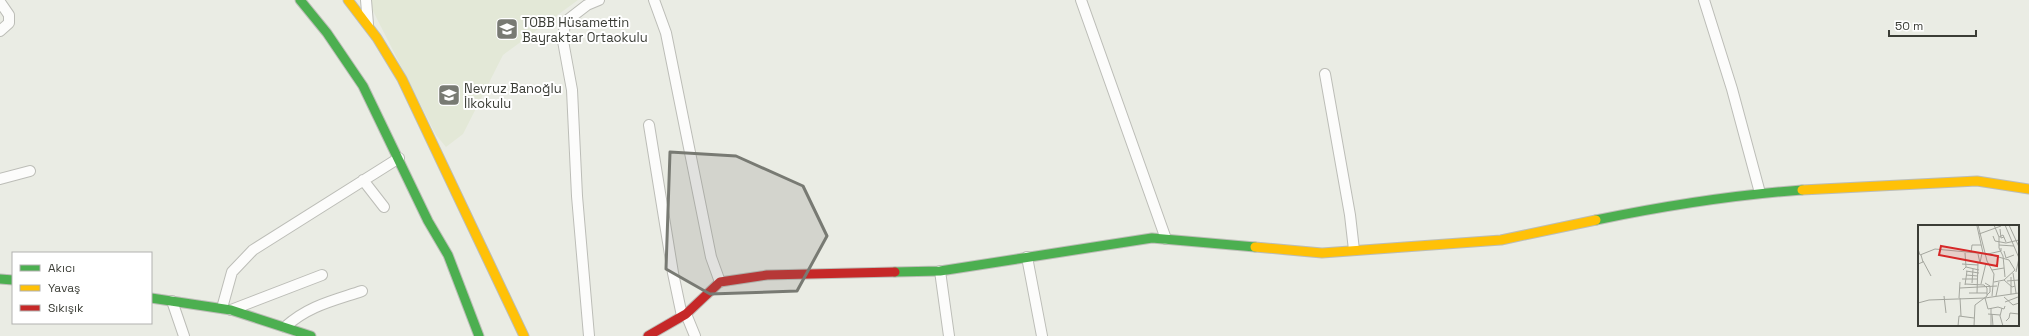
<svg xmlns="http://www.w3.org/2000/svg" width="2029" height="336" font-family="'Space Grotesk',sans-serif">
  <style>
    .built { fill: #e3e8d7 }
    .lines { fill: none; stroke-linecap: round; stroke-linejoin: round }
    .street-casing { stroke: #bcbdb7; stroke-width: 12 }
    .fast-casing { stroke: #bcbdb7; stroke-width: 11 }
    .slow-casing { stroke: #bcbdb7; stroke-width: 11 }
    .jam-casing { stroke: #bcbdb7; stroke-width: 11 }
    .street { stroke: #fcfcfb; stroke-width: 10 }
    .fast { stroke: #4caf50; stroke-width: 9 }
    .slow { stroke: #ffc107; stroke-width: 9 }
    .jam { stroke: #c62828; stroke-width: 9 }
    .marked { fill: #787a73; fill-opacity: 0.2; stroke: #787a73; stroke-width: 3; stroke-linejoin: round }
    .labels { text-anchor: middle; stroke-width: 4; stroke-linejoin: round; paint-order: stroke }
    .poi-label { font-size: 13px; fill: #3b3d36; stroke: #fff; text-anchor: start }
    .inset-road { fill: none; stroke: #a4a69e; stroke-width: 1 }
    .view { fill: #d62828; fill-opacity: 0.15; stroke: #d62828; stroke-width: 2 }
    .inset-edge { fill: none; stroke: #3b3d36; stroke-width: 2 }
  </style>
  <rect width="100%" height="100%" fill="#eaece4"/>
  <path class="built" d="M371,0H578L503,55L463,134L446,147L436,135L373,11Z"/>
  <g class="lines">
    <g class="street-casing">
      <path id="street" d="M366,0L368,24
        M654,0L666,33L711,257L720,282
        M1081,0L1166,239
        M1704,0L1732,89L1760,193
        M0,2L9,15V23L0,31
        M1325,74L1350,215L1354,250
        M649,125L673,273L682,316
        M0,179L30,171
        M363,180L384,207
        M1027,257L1042,336
        M940,271L949,336
        M172,301L184,336
        M222,308L232,272L253,250L399,158
        M231,310L322,275
        M686,314L695,336
        M285,327C308,306 332,301 362,291
        M589,336L577,196L572,90L563,41L565,22L587,5L599,0"/>
    </g>
    <g class="fast-casing">
      <path id="fast" d="M300,0L327,33L363,86L428,221L448,255L479,336
        M1596,220C1664,206 1733,195 1802,190
        M895,272L940,271L1152,238L1255,247
        M0,279L13,280
        M151,298L231,310L311,336"/>
    </g>
    <g class="slow-casing">
      <path id="slow" d="M348,0L377,38L402,79L524,336
        M1802,190L1977,181L2029,189
        M1255,247L1322,253L1501,240L1596,220"/>
    </g>
    <g class="jam-casing">
      <path id="jam" d="M648,336L686,314L720,282L767,275L895,272"/>
    </g>
    <use href="#street" class="street"/>
    <use href="#fast" class="fast"/>
    <use href="#slow" class="slow"/>
    <use href="#jam" class="jam"/>
  </g>
  <path class="marked" d="M670,152L736,156L803,186L827,236L797,291L710,294L666,269Z"/>
  <defs>
    <g id="school-square" transform="scale(1.15)"><rect x="-9" y="-9" width="18" height="18" rx="4" fill="#787a73" stroke="#fff"/><path d="M0-5L7-2L0 1L-7-2ZM-4 1L0 2.5L4 1V4Q0 6-4 4Z" fill="#fff"/></g>
  </defs>
  <g fill-rule="evenodd">
    <use href="#school-square" x="507" y="29"/>
    <use href="#school-square" x="449" y="95"/>
  </g>
  <g class="labels">
    <g class="poi-label">
      <text x="522" y="27">TOBB Hüsamettin<tspan x="522" dy="15">Bayraktar Ortaokulu</tspan></text>
      <text x="464" y="93">Nevruz Banoğlu<tspan x="464" dy="15">İlkokulu</tspan></text>
    </g>
  </g>
  <g transform="translate(1918 225)">
    <rect width="101" height="101" fill="#eaece4"/>
    <path class="inset-road" d="M60,0L69,36L76,49L74,71M76,0L81,12V23L85,31L87,52M87,0L101,33L98,47M91,0L101,22M59,1L65,28M82,4L83,13L86,12M61,9L83,1M75,11L77,16L88,18L101,15M81,12L85,10L88,17M81,20L96,21M0,24L2,30L17,24L70,29L91,35L97,45M86,26L88,33L96,30M47,28L48,42M53,28L54,20H63M60,29L62,38L64,28M70,29L83,26V23M5,36L13,51M0,39L5,37L3,30M44,39L60,40M45,45L48,42L61,45M74,45L86,43M48,46L61,48M95,48L98,68M48,50L60,51M44,54H59M86,55L94,62L97,61M89,56L101,55M76,57L86,55L97,45M54,58L55,44M67,58L72,61V67L69,70M47,59L66,60L69,63V71L57,80L56,101M63,59L68,38M47,60L49,46M42,63L79,61M51,68H69M59,68L60,38M93,69V52M26,71L28,88M78,71L81,57M86,72L95,80L101,78M41,73L42,57M42,73L43,91M67,73L70,84L80,82L86,84L87,81M87,77L100,72M0,78L11,75L67,73L101,68M84,83L82,91L85,101M70,89L82,90M74,89L75,101M88,96L91,93L92,88L101,89M40,101L41,91L56,93M73,101V83"/>
    <path class="view" d="M23,21L80,31L79,41L21,30Z"/>
    <rect width="101" height="101" class="inset-edge"/>
  </g>
  <rect x="12" y="252" width="140" height="72" fill="#ffffff" stroke="#b1b1af"/>
  <rect x="20" y="265" width="20" height="6" fill="#4caf50" stroke="#b1b1af"/>
  <text x="48" y="272" font-size="12" fill="#3b3d36">Akıcı</text>
  <rect x="20" y="285" width="20" height="6" fill="#ffc107" stroke="#b1b1af"/>
  <text x="48" y="292" font-size="12" fill="#3b3d36">Yavaş</text>
  <rect x="20" y="305" width="20" height="6" fill="#c62828" stroke="#b1b1af"/>
  <text x="48" y="312" font-size="12" fill="#3b3d36">Sıkışık</text>
  <path d="M1889 30v6h87v-6" fill="none" stroke="#3b3d36" stroke-width="2"/>
  <text x="1895" y="30" font-size="12" fill="#3b3d36" stroke="#ffffff" stroke-width="3" paint-order="stroke">50 m</text>
</svg>
